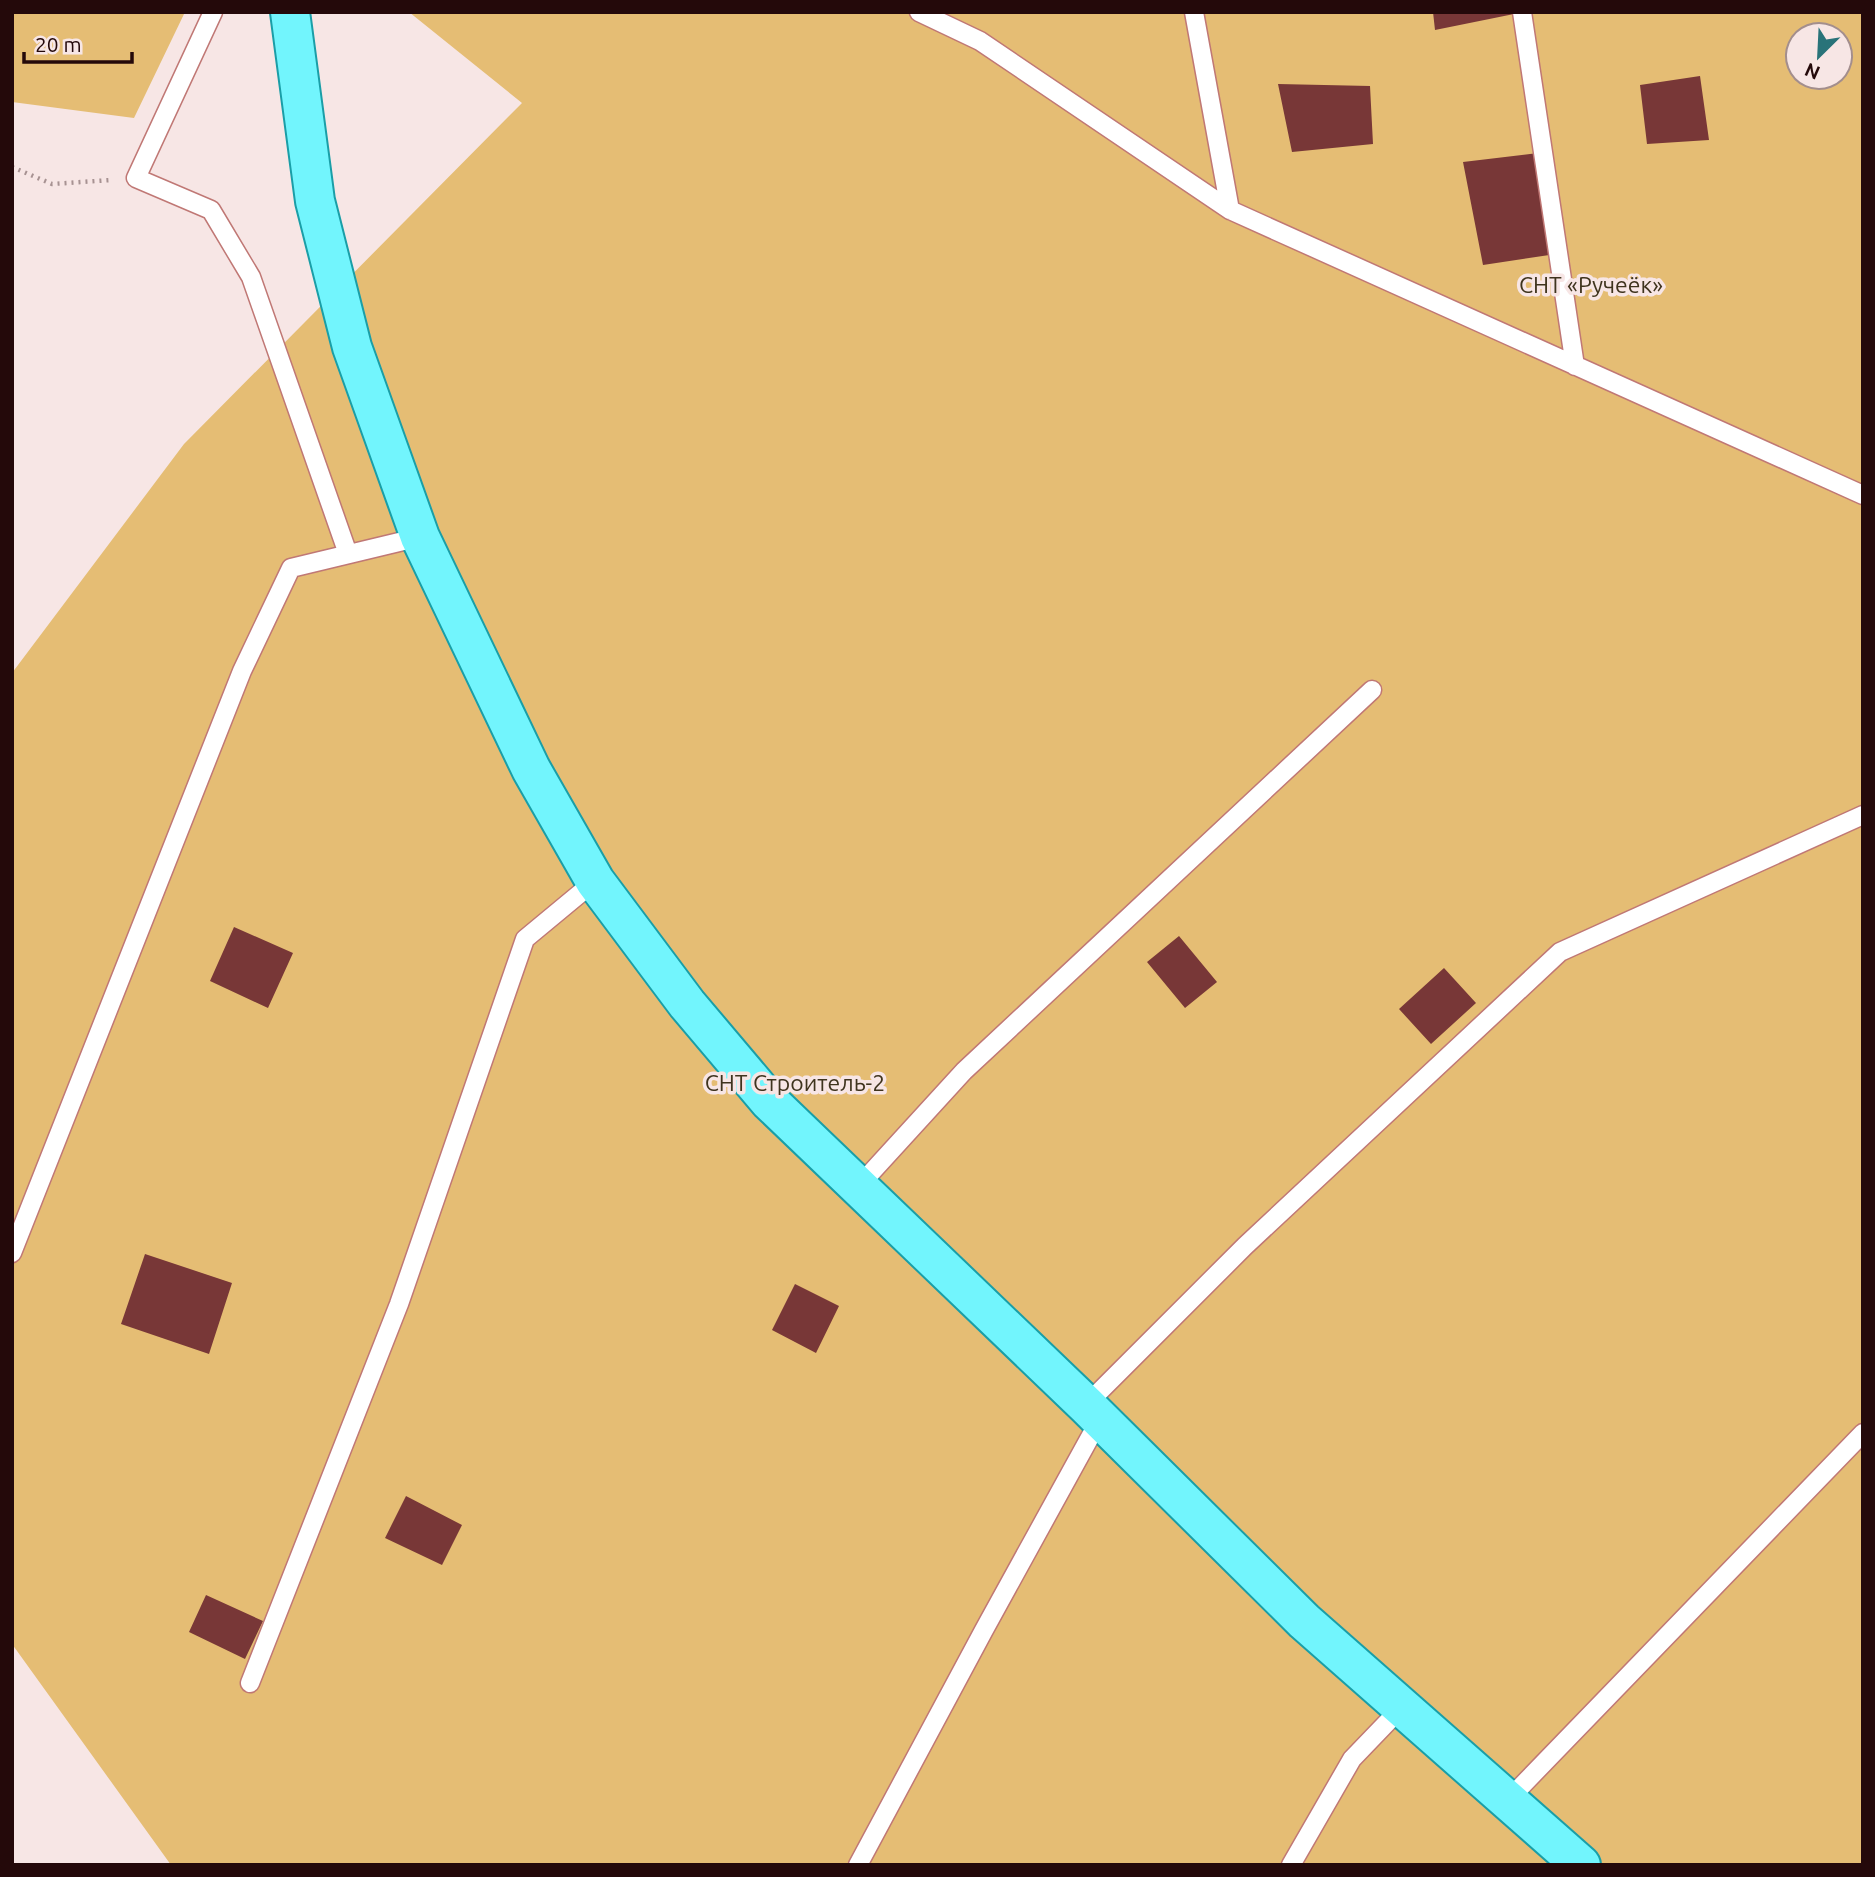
<svg xmlns="http://www.w3.org/2000/svg" width="1875" height="1877" font-family="Ubuntu,sans-serif">
  <style>
    .green { fill: #e5bd74; fill-rule: evenodd }
    .building { fill: #783737 }
    .lines { fill: none; stroke-linecap: round; stroke-linejoin: round }
    .lane-casing { stroke: #c07875; stroke-width: 21 }
    .primary-casing { stroke: #1a9ea7; stroke-width: 42 }
    .path { stroke: #a79292; stroke-width: 4.5; stroke-dasharray: 2 5; stroke-linecap: butt }
    .lane { stroke: #fff; stroke-width: 18 }
    .primary { stroke: #72f5fd; stroke-width: 38 }
    .labels { text-anchor: middle; stroke-width: 7; stroke-linejoin: round; paint-order: stroke }
    .park-label { font-size: 23px; fill: #3f341e; stroke: #f7e6e5 }
  </style>
  <rect width="100%" height="100%" fill="#f7e6e5"/>
  <path class="green" d="M12,12H185L134,118L12,102Z
    M409,12H1863V1865H171L12,1644V673L184,444L522,103ZM1798,35H1840V77H1798Z"/>
  <path class="building" d="M1433,12H1514V14L1435,30Z
    M1700,76L1709,140L1647,144L1640,85Z
    M1278,84L1370,86L1373,144L1292,152Z
    M1538,153L1556,254L1483,265L1463,162Z
    M234,927L293,953L268,1008L210,981Z
    M1179,936L1217,982L1185,1008L1147,962Z
    M1444,968L1476,1003L1431,1044L1399,1009Z
    M145,1254L232,1283L209,1354L121,1324Z
    M795,1284L839,1306L816,1353L772,1330Z
    M406,1496L462,1525L442,1565L385,1538Z
    M206,1595L263,1621L245,1659L189,1632Z"/>
  <g class="lines">
    <g class="lane-casing">
      <path id="lane" d="M213,12L136,178L211,210L251,277L348,554
        M919,12L980,41L1230,210L1863,495
        M1194,12L1230,210
        M1522,12L1575,366
        M858,1187L964,1071L1372,690
        M12,1253L242,671L291,568L420,537
        M1086,1405L1245,1246L1560,952L1863,815
        M250,1683L399,1304L525,939L595,881
        M1508,1800L1863,1433
        M858,1865L984,1630L1100,1419
        M1291,1865L1352,1759L1402,1707"/>
    </g>
    <g class="primary-casing">
      <path id="primary" d="M290,12L315,201L352,347L420,537L531,769L595,881L687,1004L769,1101L1086,1405L1304,1621L1581,1865"/>
    </g>
    <path class="path" d="M12,167L52,184L111,180"/>
    <use href="#lane" class="lane"/>
    <use href="#primary" class="primary"/>
  </g>
  <g class="labels">
    <g class="park-label">
      <text x="1591" y="293">СНТ «Ручеёк»</text>
      <text x="795" y="1091">СНТ Строитель-2</text>
    </g>
  </g>
  <rect width="1875" height="1877" fill="none" stroke="#24090a" stroke-width="28"/>
  <g transform="translate(1819 56) rotate(204)"><circle r="33" fill="#f7e6e5" stroke="#a38e8d" stroke-width="2"/>
  <path d="M0-5L12 26L0 18L-12 26Z" fill="#297379"/>
  <text y="-10" font-size="19" font-weight="bold" text-anchor="middle" fill="#24090a">N</text>
  </g>
  <path d="M24 52v10h108v-10" fill="none" stroke="#24090a" stroke-width="3.5"/>
  <text x="35" y="52" font-size="21" fill="#24090a" stroke="#f7e6e5" stroke-width="5" paint-order="stroke">20 m</text>
</svg>
